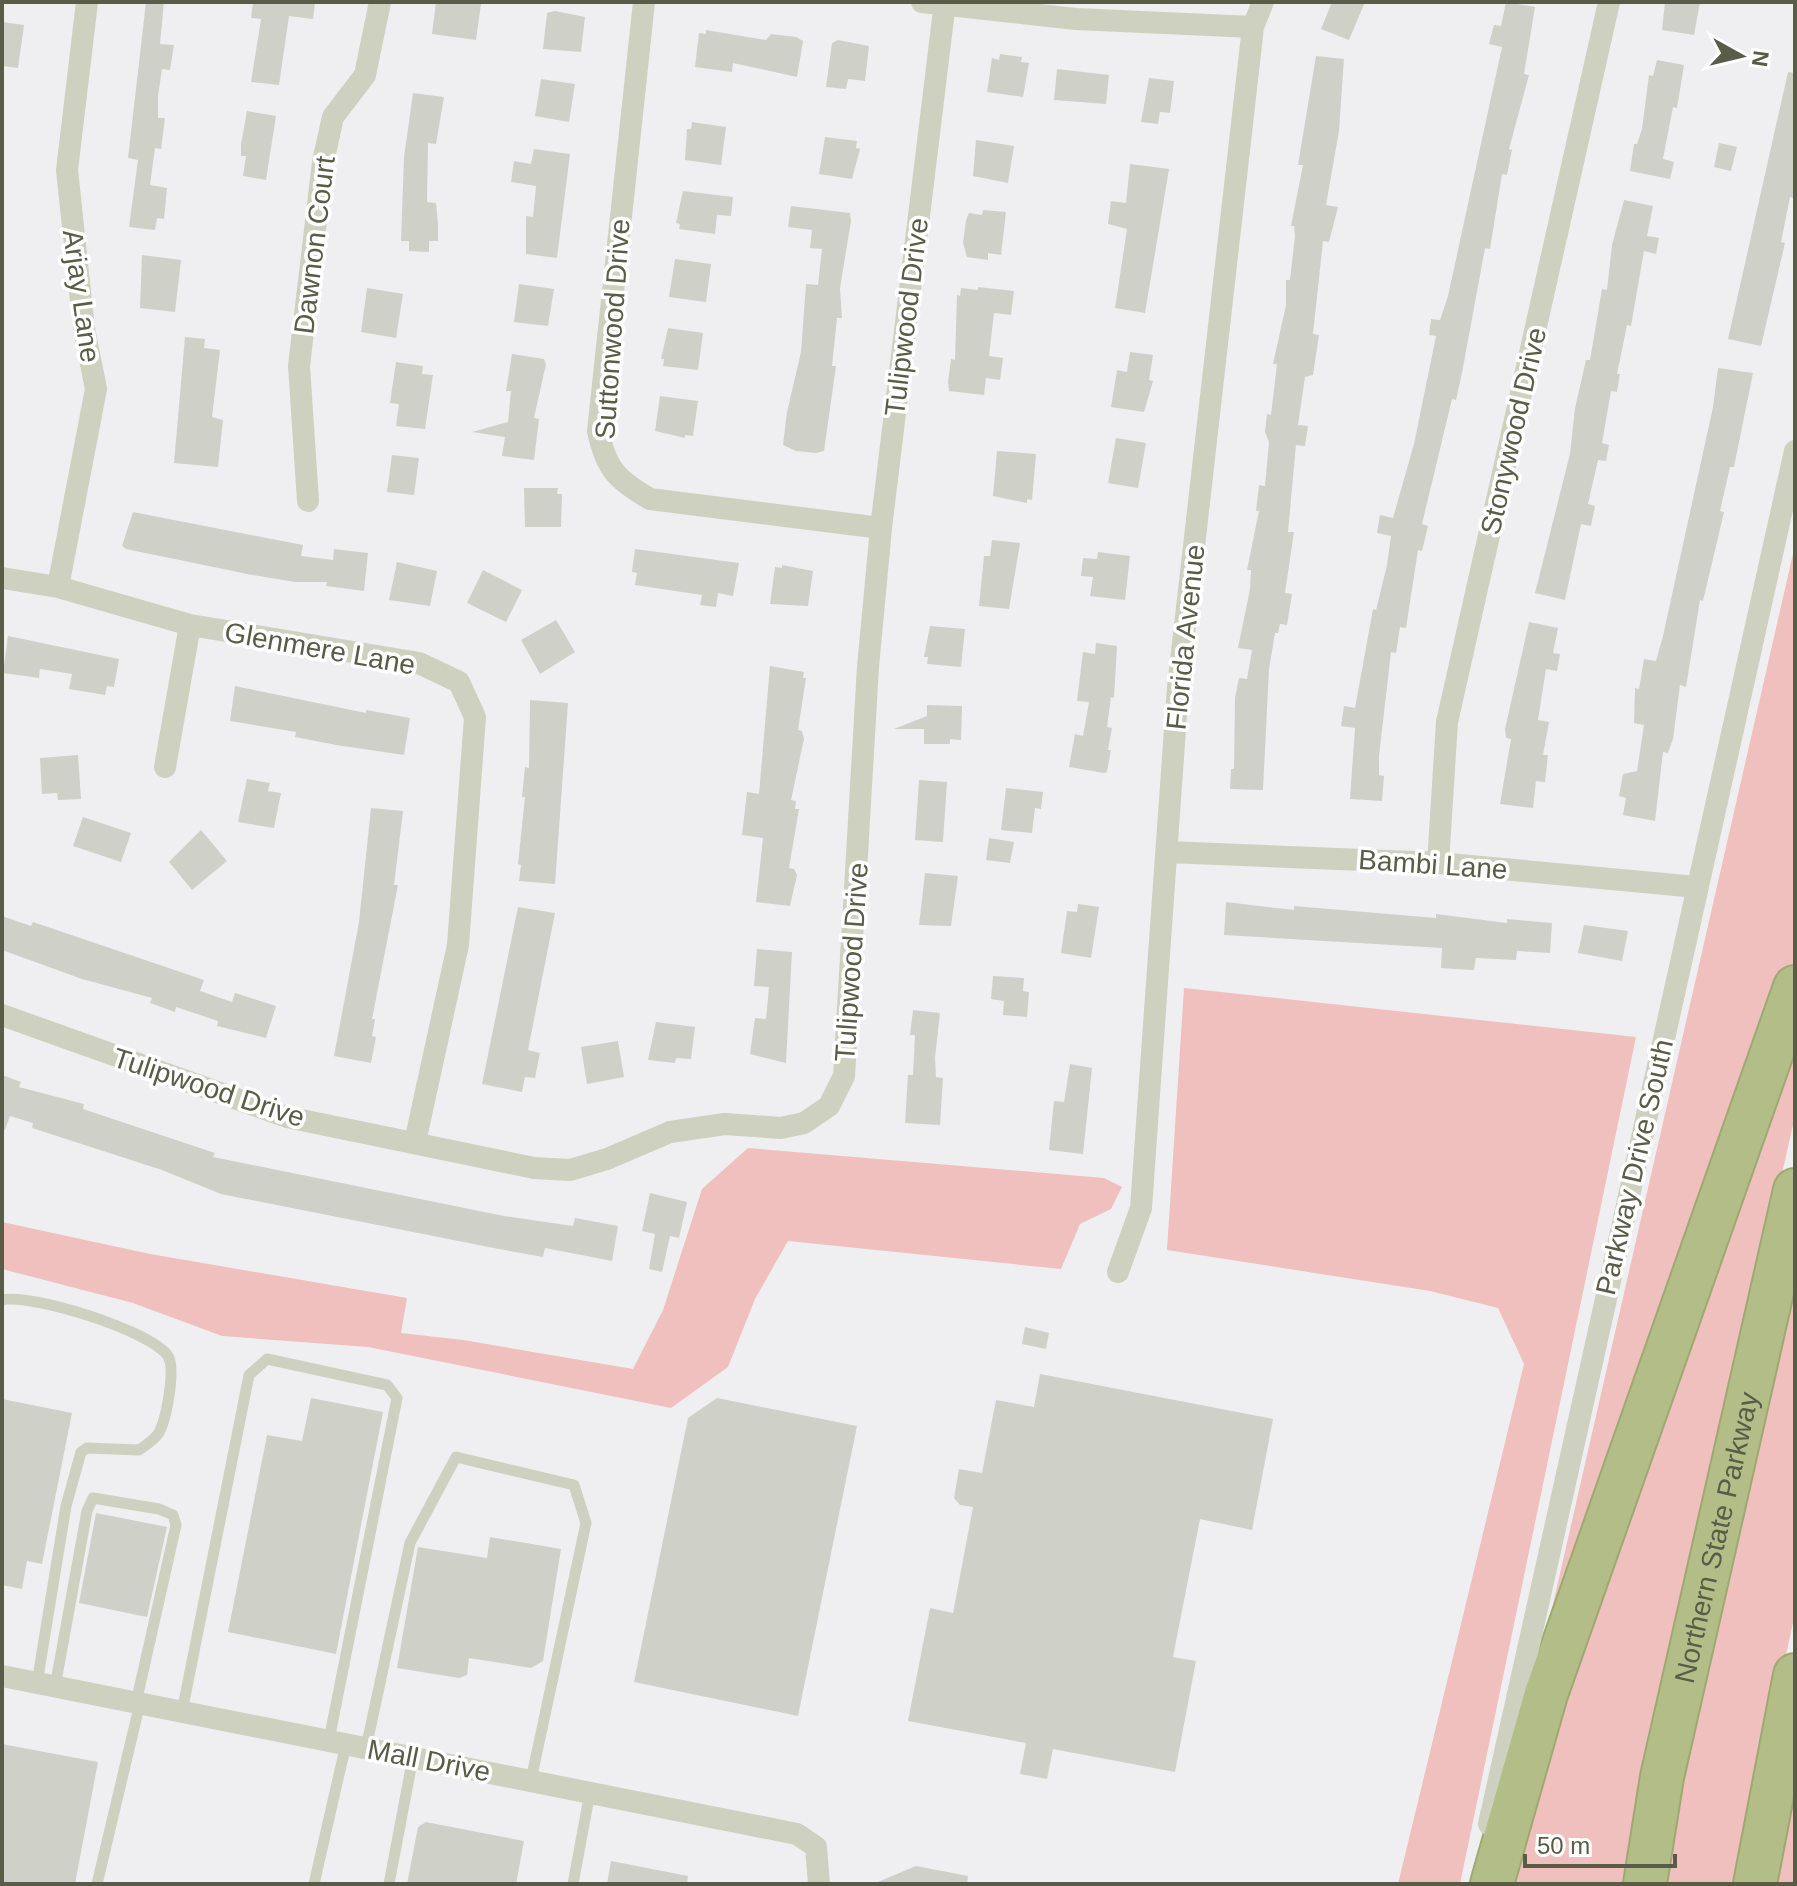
<svg xmlns="http://www.w3.org/2000/svg" width="1797" height="1886" font-family="Helvetica,sans-serif">
  <style>
    .green { fill: #efc0bd }
    .building { fill: #cfd1c8 }
    .lines { fill: none; stroke-linecap: round; stroke-linejoin: round }
    .highway-casing { stroke: #9ea972; stroke-width: 46 }
    .lane { stroke: #ced1bf; stroke-width: 11 }
    .street { stroke: #ced1bf; stroke-width: 22 }
    .highway { stroke: #b3bd87; stroke-width: 42 }
    .labels { text-anchor: middle; stroke-width: 7; stroke-linejoin: round; paint-order: stroke }
    .street-label { font-size: 28px; fill: #595c47; stroke: #fff }
  </style>
  <rect width="100%" height="100%" fill="#efeff1"/>
  <path class="green" d="M1795,545V959L1545,1639Z
    M1184,988L1636,1037L1460,1884H1398L1524,1364L1498,1308L1430,1291L1167,1250Z
    M1795,1005V1116L1689,1587L1629,1884H1501Z
    M748,1148L1104,1178L1122,1187L1111,1209L1080,1224L1061,1269L788,1241L755,1299L728,1367L671,1408L368,1347L222,1336L133,1303L2,1269V1222L150,1254L407,1298L401,1333L463,1340L633,1369L663,1310L702,1189Z
    M1795,1263V1613L1737,1884H1661L1669,1833Z
    M1795,1733V1884H1763Z"/>
  <path class="building" d="M146,2H164L160,44L174,45L170,70L162,69L158,96V118H165L161,149L155,148L150,185L167,188L164,219L157,218L155,230L129,227L138,160L128,158Z
    M253,2H315L313,19L289,16L279,85L251,82L261,19L251,18Z
    M436,2L481,4L476,40L432,34Z
    M1332,2H1365L1349,40L1321,29Z
    M1506,2L1535,7L1524,74L1529,75L1509,149L1512,150L1507,175L1502,174L1490,249L1485,248L1462,373L1456,400L1452,399L1422,524L1428,526L1422,551L1418,550L1406,628L1400,627L1396,653L1391,652L1379,756V775L1384,776L1382,801L1350,799L1355,728L1341,726L1344,706L1355,708L1373,609L1376,610L1387,565L1391,536L1377,533L1380,515L1393,518L1414,444L1436,336L1429,335L1431,319L1440,320L1448,296L1502,47L1489,44L1494,25L1501,26Z
    M1665,2H1700L1694,35L1662,30Z
    M555,11L585,17L581,52L543,49L547,13Z
    M2,22L24,25L18,68L2,66Z
    M706,30L766,40L771,34L796,37L803,41L797,77L733,63L732,72L695,67L699,33L706,34Z
    M838,40L869,46L865,81L848,79L846,89L826,87L832,43Z
    M1000,54L1022,57L1021,62L1029,63L1023,97L987,92L992,58L999,60Z
    M1316,56L1344,59L1339,131L1326,205L1338,207L1329,242L1323,241L1313,334L1319,335L1313,375L1305,377L1298,425L1308,426L1305,446L1296,445L1288,532H1294L1285,593L1292,594L1287,625L1280,624L1278,633H1275L1269,669L1263,790L1230,789L1231,769H1234L1235,698L1239,678L1247,679L1252,650L1238,648L1250,589L1251,570H1247L1259,511H1256L1259,485L1265,486L1269,442L1265,432L1267,414L1271,415L1277,364H1273L1286,305V280H1290L1295,236L1294,226H1291L1303,165H1298Z
    M1657,60L1684,65L1677,108L1673,107L1663,159L1674,162L1670,179L1630,171L1634,144H1637L1642,129L1649,75L1653,76Z
    M1057,69L1109,75L1106,104L1054,100Z
    M1788,72L1795,73V199L1790,197L1781,242L1785,243L1761,346L1728,339Z
    M1149,78L1174,81L1170,113L1160,112L1158,124L1141,122Z
    M541,79L575,84L569,122L535,116Z
    M413,93L444,97L436,144L428,143L427,202L436,203L438,224V241H429V252L409,251V241H401L404,157Z
    M247,111L276,116L266,180L243,176L246,156H241V144Z
    M692,122L726,127L721,165L685,160L687,129H691Z
    M825,137L857,141L856,148L860,149L852,179L819,174Z
    M976,140L1014,146L1008,183L973,176Z
    M1719,143L1737,147L1731,171L1714,167Z
    M534,149L570,154L557,258L526,254V216L533,217L536,186L511,182L514,161L531,164Z
    M1130,164L1169,169L1145,313L1115,308L1127,229L1108,224L1111,201L1126,203Z
    M683,191L733,197L731,216L717,215L715,234L679,229L680,224L676,223Z
    M1624,200L1653,206L1647,236L1659,238L1656,254L1644,251L1631,326L1627,325L1617,374H1620L1617,392L1611,391L1602,443L1609,445L1606,461L1598,460L1588,504L1595,506L1591,526L1581,524L1565,600L1535,593L1570,454L1575,408L1586,360H1590L1602,289L1607,290L1612,245Z
    M791,206L850,213L851,221L840,288L842,318H837L832,366H836L824,451L816,453L796,451L783,445L787,412L801,352L806,284L818,285L822,249L810,248L812,230L788,227Z
    M983,210L1006,212L1001,255L988,253V260L967,257L963,243L966,220L969,213L982,215Z
    M142,255L181,260L175,312L140,308Z
    M675,259L711,264L706,302L669,297Z
    M519,284L554,289L548,326L514,322Z
    M978,287L1014,291L1011,315L994,313L989,356L1003,358L1000,380L986,378L984,395L949,391L948,382L951,359L955,360L957,295L960,296L961,288L978,290Z
    M367,288L403,294L396,338L361,332Z
    M668,328L703,333L698,370L663,366L664,359H661Z
    M185,337L205,339L204,348L220,350L212,417L223,420L218,467L174,463Z
    M1130,352L1153,355L1149,380L1153,381L1144,412L1111,407L1117,370L1127,372Z
    M512,354L544,359L546,364L534,418L539,419L534,460L502,456L505,437L472,432L508,422L511,391H506Z
    M396,362L423,366L422,374L433,375L425,429L396,426L399,404L390,403Z
    M1718,368L1753,373L1734,467H1730L1720,511L1724,512L1703,601L1700,600L1686,687L1680,685L1673,739L1668,753L1663,752L1655,821L1623,815L1626,798L1619,796L1623,774L1637,771L1644,725L1634,723L1635,688L1639,689L1644,659L1656,661L1663,636L1713,407Z
    M660,396L698,401L693,436L685,435V438L655,431Z
    M1116,438L1146,443L1138,488L1108,483Z
    M997,451L1036,454L1032,500L1027,499V503L993,496Z
    M392,455L419,458L414,495L387,492Z
    M524,488H558L557,494H562L561,527H525Z
    M133,512L303,545L301,556L333,560L334,549L368,553L364,591L326,586L327,582H295L252,575L126,549L122,546Z
    M992,540L1020,543L1009,609L979,606L984,556H990Z
    M635,549L739,563L733,596L718,593L716,607L700,605L702,595L635,585L637,573L632,572Z
    M1098,552L1130,556L1125,600L1090,596L1093,577L1081,576L1083,558L1097,559Z
    M397,562L437,571L430,606L389,600Z
    M782,565L813,571L808,606L770,604L775,567L782,568Z
    M483,570L522,590L506,622L467,603Z
    M556,620L575,652L540,674L521,640Z
    M1529,622L1558,628L1553,653L1560,654L1557,671L1546,669L1538,720L1549,722L1543,755H1548L1545,782L1536,781L1533,808L1500,804L1511,739L1506,738L1505,729Z
    M930,626L965,629L961,667L927,664L928,657H924Z
    M8,636L119,659L114,687L107,686L105,695L69,689L72,674L40,669L39,678L3,673Z
    M1096,643L1117,646L1114,698L1111,697L1107,727L1112,728L1108,750H1111L1107,772L1104,773L1069,767L1075,734L1083,736L1089,702L1077,701L1083,652L1095,654Z
    M770,666L804,672L803,678H806L798,730L802,731L804,739L791,800L796,801L795,809H799L789,868L794,869L797,875L790,906L756,902L763,838L742,835L747,792L759,794Z
    M235,686L366,713V710L410,718L404,755L336,745L295,737L296,732L230,721Z
    M530,700L568,703L555,884L519,881L521,865L518,864L525,797H522L525,767L529,768Z
    M927,705L962,706L961,740L950,739V744H924V729H894L927,716Z
    M78,755L81,799L58,800L57,793L42,794L40,758Z
    M247,779L270,783L268,791L281,793L274,828L238,822Z
    M919,780L947,782L943,842L915,840Z
    M1006,788L1043,792L1041,809L1035,808L1032,833L1001,830Z
    M371,808L403,811L394,885H398L372,1019H375L372,1036L376,1037L371,1063L334,1056L359,922Z
    M83,817L131,833L121,862L73,846Z
    M201,830L227,861L192,890L169,862Z
    M989,838L1014,842L1010,863L986,860Z
    M925,873L958,876L951,926L919,925Z
    M1226,902L1294,910V906L1436,918V914L1507,923V919L1552,923L1550,953L1517,951L1516,960L1476,958L1474,970L1455,969L1441,968L1442,948L1224,935Z
    M1078,904L1099,907L1091,958L1061,953L1067,911L1077,912Z
    M518,907L555,913L528,1050L540,1053L535,1078L525,1077L522,1092L482,1084Z
    M2,916L31,926L33,922L204,980L200,991L232,1002L235,993L276,1006L266,1038L217,1026L218,1021L176,1007L175,1012L150,1003L152,998L82,979L2,950Z
    M1584,925L1628,931L1622,961L1578,953Z
    M757,949L792,952L786,1063L750,1054L755,1018L766,1019L769,987L754,986Z
    M993,976L1024,978L1023,991L1029,992L1027,1017L1003,1015L1004,1001L991,999Z
    M913,1010L940,1013L935,1058L936,1077L943,1078L940,1125L905,1123L908,1075H913L915,1035H910Z
    M656,1022L695,1027L691,1059L676,1058L675,1063L648,1060Z
    M618,1041L624,1077L587,1084L581,1047Z
    M1070,1064L1092,1068L1083,1154L1049,1150L1054,1101L1064,1102Z
    M2,1075L21,1082L19,1087L84,1104L83,1109L215,1153L213,1157L504,1216L573,1226L575,1218L618,1226L612,1261L545,1248L543,1257L499,1249L221,1194L162,1170L32,1128L33,1123L10,1116L5,1130L2,1129Z
    M650,1193L687,1202L679,1238L670,1236L662,1272L649,1269L655,1234L642,1231Z
    M1025,1327L1049,1333L1046,1349L1022,1344Z
    M1040,1374L1273,1419L1252,1530L1200,1519L1173,1657L1196,1661L1175,1772L1053,1749L1047,1779L1020,1774L1026,1743L908,1721L930,1608L953,1613L973,1507L960,1505L954,1498L959,1469L982,1473L996,1400L1034,1407Z
    M311,1398L383,1412L336,1654L228,1632L267,1435L302,1441Z
    M717,1398L857,1426L798,1716L634,1682L688,1418Z
    M2,1399L72,1413L42,1564L27,1561L22,1589L2,1585Z
    M96,1513L167,1527L147,1617L79,1603Z
    M490,1537L561,1549L543,1661L531,1668L469,1658L467,1675L459,1678L397,1668L418,1547L487,1558Z
    M2,1744L98,1762L75,1884H2Z
    M426,1822L524,1841L516,1884H407L418,1827Z
    M611,1861L688,1876L687,1884H607Z
    M916,1866L968,1876L967,1884H873Z"/>
  <g class="lines">
    <g class="highway-casing">
      <g id="highway">
        <path d="M1492,1884L1546,1694L1795,987"/>
        <path id="s1" d="M1645,1884L1662,1777L1795,1190"/>
        <path d="M1755,1884L1795,1675"/>
      </g>
    </g>
    <path class="lane" d="M2,1300C30,1293 150,1330 168,1356C176,1369 166,1422 158,1434C154,1440 145,1446 139,1450L87,1448L81,1452L66,1506L37,1683
      M55,1687L87,1511L93,1498L159,1509L173,1515L176,1525L136,1703
      M182,1712L249,1375L267,1359L387,1385L397,1398L329,1740
      M366,1748L410,1543L456,1457L574,1485L586,1523L531,1780
      M97,1884L140,1703
      M314,1884L346,1744
      M389,1884L413,1757
      M573,1884L590,1792"/>
    <path class="street" d="M644,2L598,431C606,469 617,480 650,499L881,528
      M922,2L1076,19L1253,27
      M308,501L299,366L323,162L333,117L365,75L380,2
      M2,578L58,587L190,625L419,663L459,682L475,717L458,945L415,1142
      M58,587L96,389L84,329L67,170L87,2
      M165,767L190,625
      M1168,852L1438,863L1697,887
      M1438,863L1447,722L1609,2
      M2,1015L287,1117L534,1168L570,1170L607,1159L670,1132L725,1124L781,1128L804,1123L829,1106L844,1076L868,667L881,528L945,2
      M1118,1272L1141,1208L1178,687L1253,27L1263,2
      M2,1676L797,1834L816,1847L819,1884
      M1489,1824L1795,451"/>
    <use href="#highway" class="highway"/>
  </g>
  <g class="labels">
    <g class="street-label">
      <text transform="translate(314 245) rotate(-83)" y="10">Dawnon Court</text>
      <text transform="translate(82 296) rotate(82)" y="10">Arjay Lane</text>
      <text transform="translate(906 317) rotate(-83)" y="10">Tulipwood Drive</text>
      <text transform="translate(612 329) rotate(-86)" y="10">Suttonwood Drive</text>
      <text transform="translate(1513 431) rotate(-77)" y="10">Stonywood Drive</text>
      <text transform="translate(1185 637) rotate(-84)" y="10">Florida Avenue</text>
      <text transform="translate(320 648) rotate(10)" y="10">Glenmere Lane</text>
      <text transform="translate(1433 864) rotate(4)" y="10">Bambi Lane</text>
      <text transform="translate(851 962) rotate(-86)" y="10">Tulipwood Drive</text>
      <text transform="translate(209 1087) rotate(18)" y="10">Tulipwood Drive</text>
      <text transform="translate(1634 1167) rotate(-77)" y="10">Parkway Drive South</text>
      <text dy="10" stroke="none"><textPath href="#s1" startOffset="354">Northern State Parkway</textPath></text>
      <text transform="translate(429 1760) rotate(11)" y="10">Mall Drive</text>
    </g>
  </g>
  <rect width="1797" height="1886" fill="none" stroke="#595c47" stroke-width="8"/>
  <g transform="translate(1741 56) rotate(98)" stroke="#ffffff" stroke-width="6" paint-order="stroke">
  <path d="M0-6L14 30L0 20L-14 30Z" fill="#595c47"/>
  <text y="-12" font-size="22" font-weight="bold" text-anchor="middle" fill="#595c47">N</text>
  </g>
  <path d="M1525 1854v12h150v-12" fill="none" stroke="#595c47" stroke-width="4"/>
  <text x="1537" y="1854" font-size="24" fill="#595c47" stroke="#ffffff" stroke-width="6" paint-order="stroke">50 m</text>
</svg>
